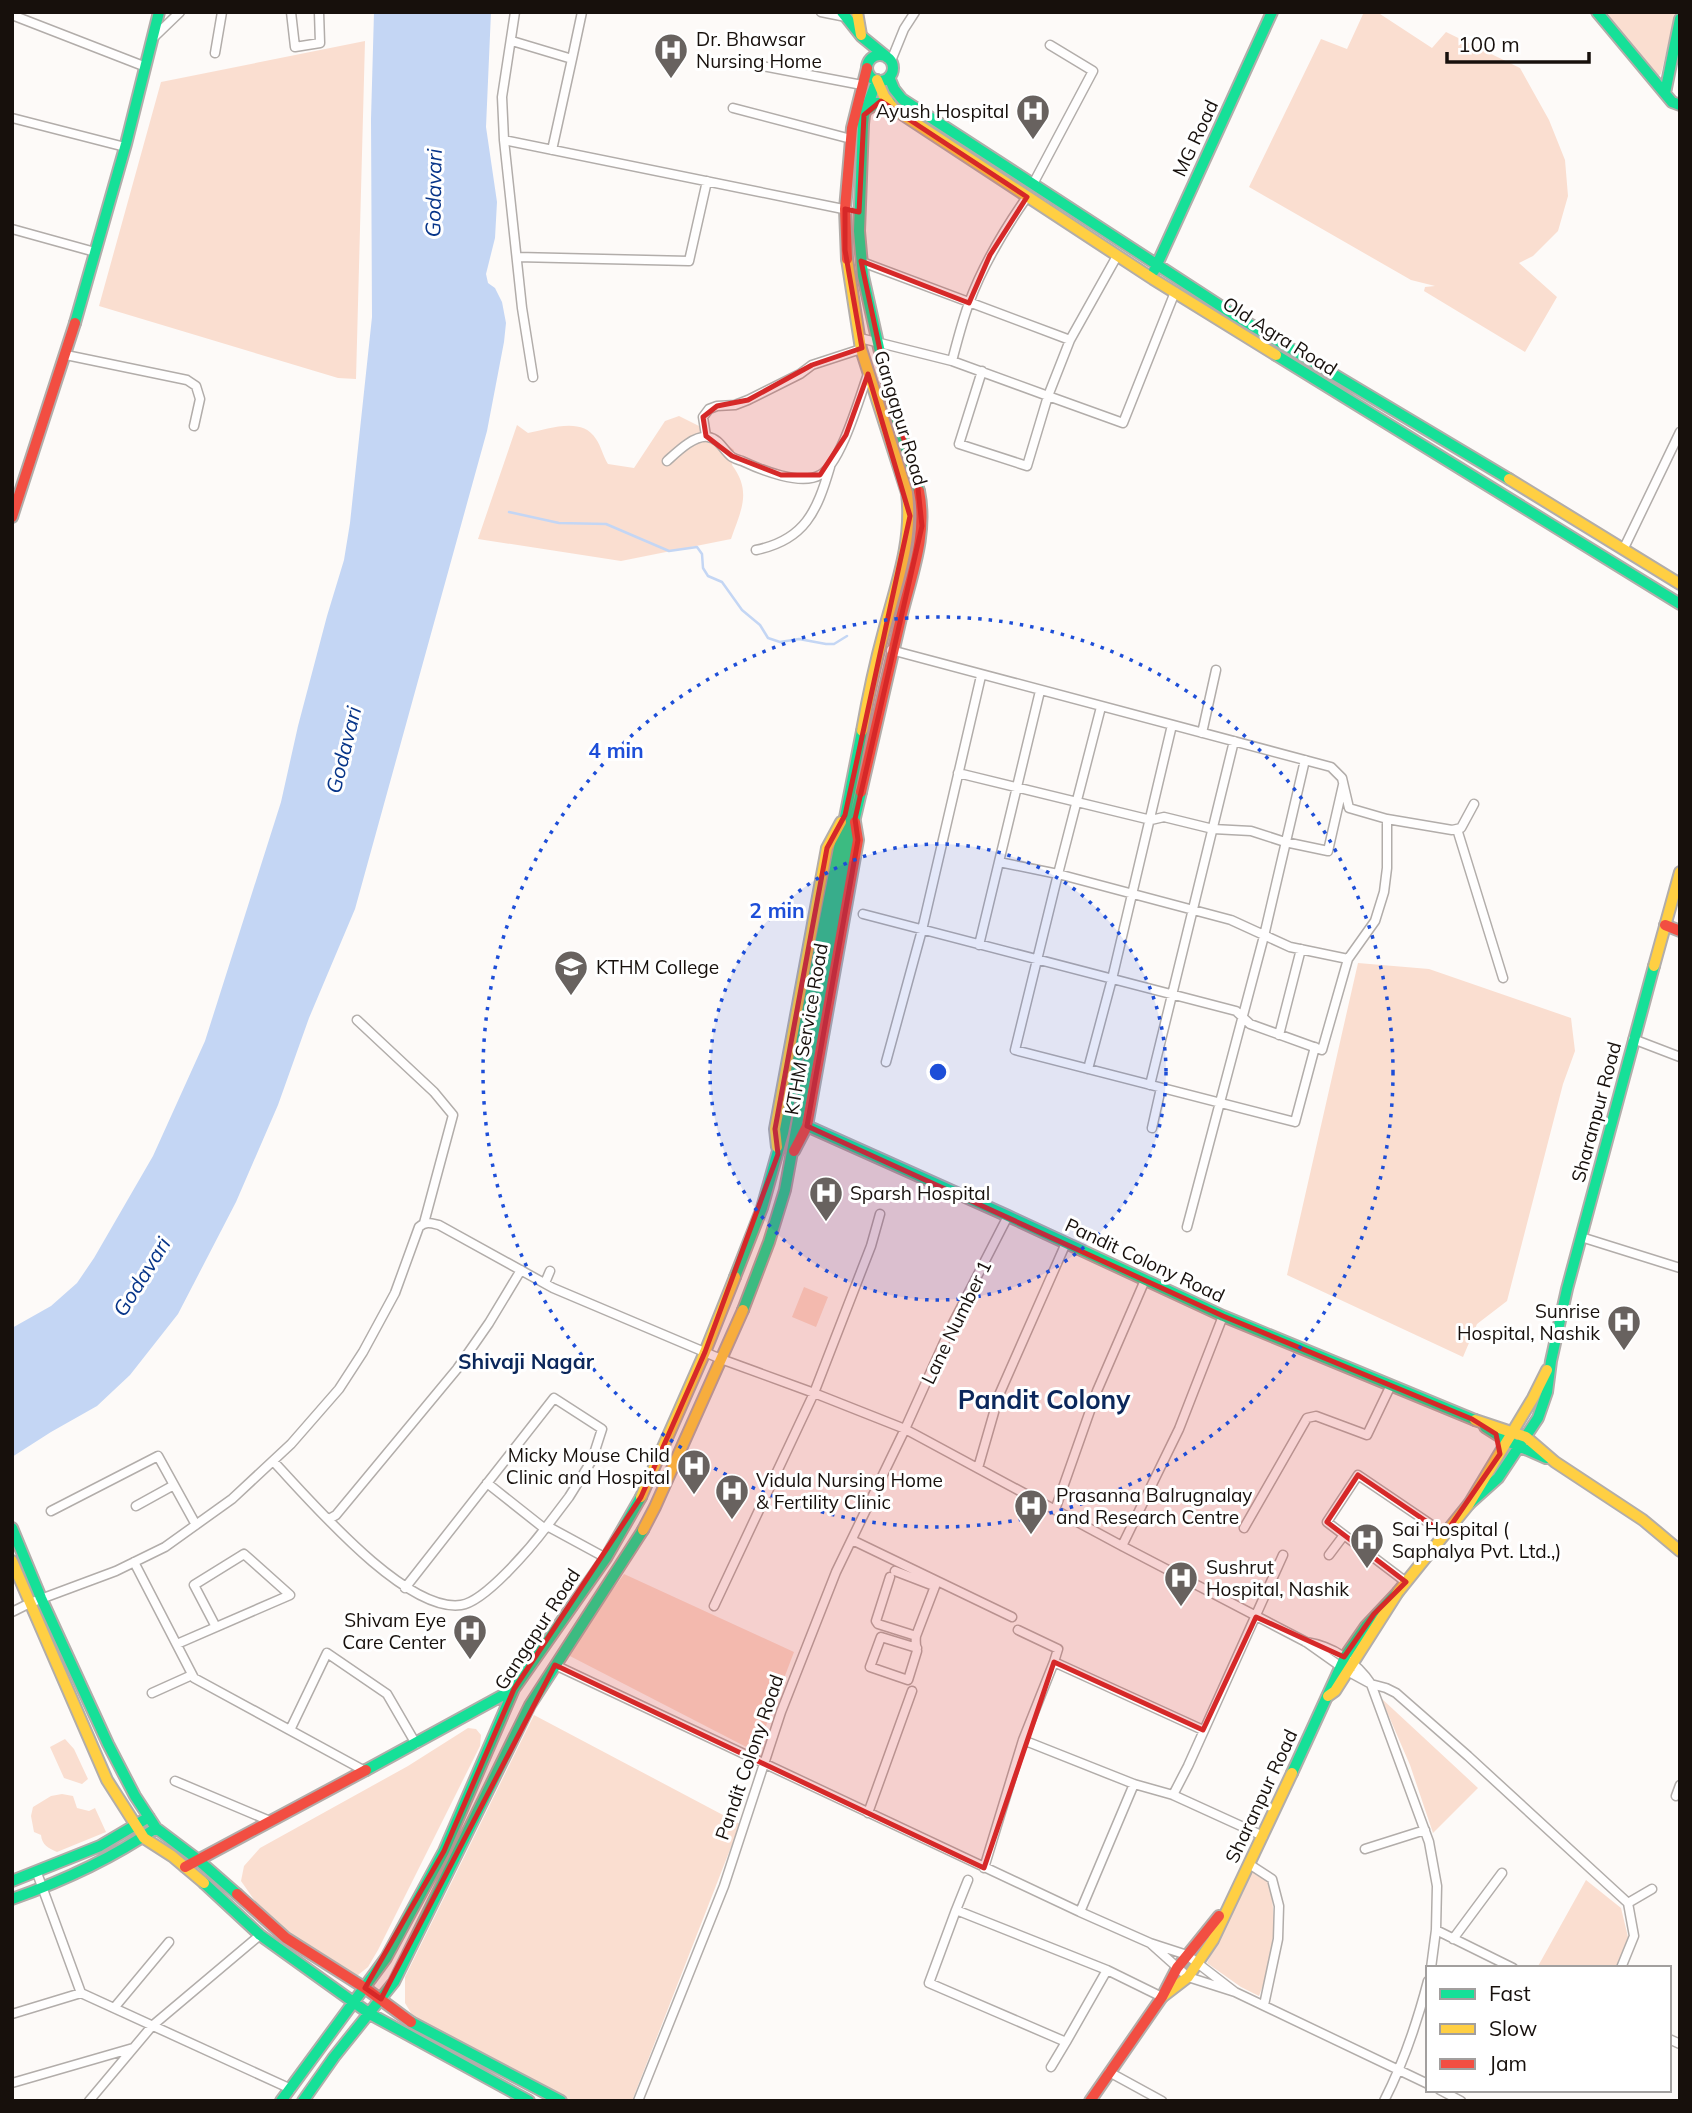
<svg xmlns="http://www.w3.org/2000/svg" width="1692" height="2113" font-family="Mulish,sans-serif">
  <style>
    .green { fill: #faded0 }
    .water { fill: #c4d6f4 }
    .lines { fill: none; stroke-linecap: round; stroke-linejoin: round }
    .stream { stroke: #c4d6f4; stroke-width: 2.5 }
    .street-casing { stroke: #b2adaa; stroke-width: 11 }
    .fast-casing { stroke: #b2adaa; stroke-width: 14 }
    .slow-casing { stroke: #b2adaa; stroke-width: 14 }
    .jam-casing { stroke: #b2adaa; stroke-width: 14 }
    .street { stroke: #fffefe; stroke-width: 8 }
    .fast { stroke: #16e098; stroke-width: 10 }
    .slow { stroke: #ffcf43; stroke-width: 10 }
    .jam { stroke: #f24e42; stroke-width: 10 }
    .marked { fill: #d62828; fill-opacity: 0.2; stroke: #d62828; stroke-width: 5; stroke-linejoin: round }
    .ring { fill: none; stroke: #1d4ed8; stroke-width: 3.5; stroke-dasharray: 3.5 7 }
    .labels { text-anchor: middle; stroke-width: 6; stroke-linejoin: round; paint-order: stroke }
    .poi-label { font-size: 19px; fill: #17100c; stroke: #fff; text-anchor: start }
    .street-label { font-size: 19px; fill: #17100c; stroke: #fff }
    .water-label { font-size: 21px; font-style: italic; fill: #073589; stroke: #fff }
    .neighbourhood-label { font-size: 21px; font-weight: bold; fill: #0b275b; stroke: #fff }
    .district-label { font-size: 26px; font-weight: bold; fill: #0b275b; stroke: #fff }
    .centre { fill: #1d4ed8; stroke: #fff; stroke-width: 3.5 }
    .ring-label { font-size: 21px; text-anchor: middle; font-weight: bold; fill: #1d4ed8; stroke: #fff; stroke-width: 6; stroke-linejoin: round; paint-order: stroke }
  </style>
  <rect width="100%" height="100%" fill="#fdfaf8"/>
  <path class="green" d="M1364,12H1377L1432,48L1446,32L1520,68L1549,120L1565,160L1568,196L1558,231L1533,256L1519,263L1557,297L1525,352L1424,291L1425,287L1435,286L1411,280L1249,187L1321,39L1347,49Z
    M1604,12H1676L1661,74L1654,79Z
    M365,41L356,379L338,378L99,306L161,82Z
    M679,416L711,432L734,450L732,465C752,492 741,510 731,539L621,561L478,539L517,425L528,433C549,429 582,416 596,439C601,446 603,456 608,464L634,468L665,421Z
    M1358,963L1429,969L1571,1018L1575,1051L1563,1084L1507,1301L1477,1324L1463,1357L1287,1275Z
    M804,1287L828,1297L816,1327L792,1317Z
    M624,1574L794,1652L756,1752L566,1654Z
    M1381,1698L1478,1788L1433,1833L1410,1765Z
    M534,1715L740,1824L632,2101H558L417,2023L405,2003V1977Z
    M468,1728L476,1729L481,1735L480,1746L378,1950L368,1967L358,1975L334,1971L257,1904L241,1881L244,1866L260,1848L408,1766Z
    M65,1739L74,1749L88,1779L82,1784L64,1778L50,1747Z
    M62,1794L73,1796L77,1808L89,1811L95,1808L106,1832L57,1852C48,1848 42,1845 41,1835L34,1832L31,1816L33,1807L51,1796Z
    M1252,1870L1268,1880C1279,1919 1273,1960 1259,1996L1241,1987L1207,1963Z
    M1586,1880L1621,1908L1628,1937L1616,1968H1537Z"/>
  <path class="water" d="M374,12H491L486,127L497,202L495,238L486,274L488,283L495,288L502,302L506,323L504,342L487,431L355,909L309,1018L278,1105L236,1202L178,1314L130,1375L97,1406L51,1432L12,1457V1328L51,1306L77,1283L94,1258L153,1156L205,1041L281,802L298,726L327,616L344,560L350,523L372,317L371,119Z"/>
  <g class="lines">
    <path class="stream" d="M509,512L559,523L606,524L669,551L697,547L702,554L703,568L708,576L722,582L742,610L760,625L768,638L780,642L799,639L826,644H834L847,636"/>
    <g class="street-casing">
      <path id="street" d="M291,12L295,47L320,43L319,12
        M515,12L502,97L504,140L848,210
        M821,12L846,17
        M12,15L146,67
        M153,38L180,12
        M512,41L572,59L552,150
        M215,53L222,12
        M572,59L582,12
        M891,61L904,29L915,12
        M741,62L862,85
        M733,108L851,139
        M12,118L125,147
        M504,140L522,308L533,377
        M1033,184L1093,71L1050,45
        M12,229L95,252
        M517,257L689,261L707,181
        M862,262L1070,340
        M860,338L952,361C957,342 962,322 969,303C983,264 1004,230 1027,197
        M66,355L187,380L196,386L200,399L194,426
        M952,361L1048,396L1070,340L1117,256
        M982,371L959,444L1027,466L1048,396L1123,423L1175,292
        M706,436L703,417L709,409L717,406L735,405L748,400L800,374L812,365L861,349
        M667,461C677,452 694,435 708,437C720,439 723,450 732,457C735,459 739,460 742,461C761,470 801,486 820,475C841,464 860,396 868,374
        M1624,548L1680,432
        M756,550C805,540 817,511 830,467
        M891,650L1331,767L1342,778L1349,808L1387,819L1452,830L1461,828L1474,804
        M1101,707L1058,874L1231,920L1290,947L1348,959
        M1202,733L1216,670
        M958,773L1151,820L1164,817L1213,829L1251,831L1285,842L1328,851L1343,785
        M1457,829L1503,978
        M999,862L1058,874L1015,1050L1295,1122L1315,1047
        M863,914L1236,1011L1250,1024L1322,1050L1348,959L1375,921L1384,892L1387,868V819
        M979,945L1040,691
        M357,1020L434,1092L453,1115L424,1223
        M1279,1035L1301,949
        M1633,1039L1680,1057
        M886,1062L922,930L981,676
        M1088,1069L1112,979L1172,725
        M1150,1085L1234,741
        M1152,1128L1161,1088
        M1187,1227L1264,936L1305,760
        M1581,1237L1680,1268
        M545,1283L550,1271
        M273,1461C309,1499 405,1613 461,1605C485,1602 532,1546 547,1526L606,1558
        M978,1468L999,1395L1066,1243
        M487,1483L545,1529
        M136,1506L174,1485
        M1055,1510L1097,1391L1145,1280
        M51,1511L158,1456L196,1525
        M329,1519L336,1515L457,1369L489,1323L521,1270
        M1244,1528L1307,1418L1316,1416L1367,1435L1391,1385
        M852,1540L1012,1617
        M1122,1546L1179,1429L1223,1316
        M1329,1555L1344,1535
        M134,1562L194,1678L365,1771
        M895,1571L934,1586
        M890,1577L876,1621L878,1624L916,1636
        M1406,1582L1327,1522L1358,1475L1445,1534
        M405,1588L554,1398L602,1429L592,1460L569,1497L547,1526
        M714,1606L814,1393L871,1246L880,1214
        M12,1612L30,1603L116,1571L165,1547L232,1499L291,1444L339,1389L363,1352L395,1293L419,1227C426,1221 431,1223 439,1225L553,1288L721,1359L814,1393L905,1429L1122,1546L1306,1642L1347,1671L1371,1684L1386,1688L1396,1693L1468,1756L1628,1903L1634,1936L1621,1968
        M1018,1630L1058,1649L1054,1662
        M1306,1642C1332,1646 1357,1662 1371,1684L1429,1842L1437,1886L1436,1930L1431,1968
        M177,1644L290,1595L244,1554L194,1585L216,1627
        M917,1648L881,1637L870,1667L908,1680L917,1651C916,1645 915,1643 916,1636L937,1581
        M555,1665L1080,1912L1150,1943L1187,1955L1235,1992L1188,1977L1150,1943
        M152,1693L192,1675
        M290,1730L327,1653L387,1694L416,1744
        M1203,1730L1054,1662L1023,1740L1134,1784L1173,1795L1263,1836
        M175,1781L270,1821
        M1173,1795L1188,1766L1283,1555
        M1676,1796L1680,1785
        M868,1813L912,1691
        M1365,1849L1425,1830
        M1249,1864L1272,1879L1279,1906L1278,1939L1264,2005
        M984,1868L1023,1740
        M37,1873L81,1993
        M1628,1903L1652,1889
        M956,1910L1107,1970L1066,2042L929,1983Z
        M956,1910L968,1880
        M1080,1912L1134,1784
        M1436,1930L1513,1968
        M1453,1939L1502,1873
        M1107,1970L1162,1997
        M1235,1992L1428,2084
        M114,2008L169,1942
        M12,2014L81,1993L291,2089
        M1669,2039L1680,2044
        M1051,2067L1066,2042
        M1109,2072L1162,2101
        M12,2083L133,2048
        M1440,2090L1461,2101
        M89,2101L152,2026L260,1935
        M638,2101L724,1886L781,1712L836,1572L905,1429L951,1327L1008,1216
        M1384,2101C1404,2062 1417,2023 1428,1981"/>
    </g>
    <g class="fast-casing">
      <path id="fast" d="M842,12L861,36L888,58
        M1597,12L1672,102L1680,105
        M867 68a13 13 0 1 1 26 0a13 13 0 1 1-26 0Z
        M889,77L894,89L902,99L1236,316L1509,479
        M877,80L864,115L863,124L859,231L863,276L890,397L919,491
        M1665,93L1680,19
        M866,110L877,103H890
        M1154,271L1272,12
        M75,323L126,144L159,12
        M1276,355L1680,604
        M807,1126L1008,1216L1223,1316L1475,1420
        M735,1277L762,1208L783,1133L862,731
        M743,1310L769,1242L785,1190L847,852L861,792
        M1485,1427L1507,1441L1546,1458
        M1469,1504L1498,1478L1538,1418L1547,1392L1551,1361L1567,1289L1654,966
        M12,1528L41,1598L108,1744L135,1796L156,1828L197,1859L237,1894
        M366,1770L514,1689
        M1292,1773L1346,1655L1366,1626L1398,1592
        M12,1881L100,1846L149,1817
        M204,1883L260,1935L370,2014L529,2101
        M12,1899C63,1881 111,1859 156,1828
        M411,2022L561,2101
        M281,2101L386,1958L444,1851L514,1689L606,1558L641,1497
        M303,2101L334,2057L394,1982L530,1705L643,1530"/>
    </g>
    <g class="slow-casing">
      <path id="slow" d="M857,12L861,35
        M877,80L884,96L894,109L1153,279L1276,355
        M847,259L861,349L907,493C913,541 896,585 884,631C875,664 868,697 862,731
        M1509,479L1680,584
        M1654,966L1680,872
        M777,1147L775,1129L827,848L841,822
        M1475,1420L1526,1437L1555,1462L1643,1520L1680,1551
        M641,1497L705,1352L735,1277
        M643,1530L655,1507L743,1310
        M12,1561L107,1780L144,1838L172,1856L204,1883
        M1328,1696L1335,1691L1398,1592L1469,1504L1533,1398L1547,1370
        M1162,1997L1188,1977L1213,1940L1292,1773"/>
    </g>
    <g class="jam-casing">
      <path id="jam" d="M847,259L845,209L852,128L867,68
        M12,517L75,323
        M861,792C874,734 888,676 901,618C911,576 928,535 919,491
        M1665,925L1680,931
        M794,1151L807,1126L858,840L855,822
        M185,1867L366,1770
        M237,1894L286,1938L365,1988L411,2022
        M1090,2101L1162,1997L1177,1968L1219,1916"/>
    </g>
    <use href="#street" class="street"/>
    <use href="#fast" class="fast"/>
    <use href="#slow" class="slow"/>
    <use href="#jam" class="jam"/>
  </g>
  <path class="marked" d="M881,101L1027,197L990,255L969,303L861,261L890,397L917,479L922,526L855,819L858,840L807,1126L1223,1316L1472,1419L1496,1434L1500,1454L1445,1534L1358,1475L1327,1522L1406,1582L1374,1614L1344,1657L1256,1617L1203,1730L1054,1662L984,1868L555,1665L381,1999L365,1988L444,1851L514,1689L641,1497L705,1352L778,1154L775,1129L827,848L845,815L910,516L868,374L846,435L820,475H781L732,456L706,436L703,417L717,406L748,400L812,365L862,348L845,250V209L859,212L864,115Z"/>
  <circle cx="938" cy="1072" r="228" fill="#1d4ed8" fill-opacity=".12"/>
  <g class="ring">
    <circle cx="938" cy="1072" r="228"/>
    <circle cx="938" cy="1072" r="455"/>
  </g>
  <defs>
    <g id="hospital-pin" transform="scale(1.75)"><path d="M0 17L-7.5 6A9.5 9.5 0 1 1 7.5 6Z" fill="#68625f" stroke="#fff"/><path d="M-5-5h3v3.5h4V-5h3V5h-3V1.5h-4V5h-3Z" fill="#fff"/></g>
    <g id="university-pin" transform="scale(1.75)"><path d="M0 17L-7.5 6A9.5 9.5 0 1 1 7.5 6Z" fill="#68625f" stroke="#fff"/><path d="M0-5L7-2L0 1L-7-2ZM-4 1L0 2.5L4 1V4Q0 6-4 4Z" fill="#fff"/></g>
  </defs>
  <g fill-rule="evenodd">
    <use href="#hospital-pin" x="671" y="50"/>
    <use href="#hospital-pin" x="1033" y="111"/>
    <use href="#university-pin" x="571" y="967"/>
    <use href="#hospital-pin" x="826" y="1193"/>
    <use href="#hospital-pin" x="1624" y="1322"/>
    <use href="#hospital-pin" x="694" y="1466"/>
    <use href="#hospital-pin" x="732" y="1491"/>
    <use href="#hospital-pin" x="1031" y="1506"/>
    <use href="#hospital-pin" x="1367" y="1540"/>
    <use href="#hospital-pin" x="1181" y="1578"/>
    <use href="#hospital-pin" x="470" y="1631"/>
  </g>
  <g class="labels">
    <g class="poi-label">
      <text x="696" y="46">Dr. Bhawsar<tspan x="696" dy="22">Nursing Home</tspan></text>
      <text x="1009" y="118" text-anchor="end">Ayush Hospital</text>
      <text x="596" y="974">KTHM College</text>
      <text x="850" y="1200">Sparsh Hospital</text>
      <text x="1600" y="1318" text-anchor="end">Sunrise<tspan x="1600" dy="22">Hospital, Nashik</tspan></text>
      <text x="670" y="1462" text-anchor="end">Micky Mouse Child<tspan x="670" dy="22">Clinic and Hospital</tspan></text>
      <text x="756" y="1487">Vidula Nursing Home<tspan x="756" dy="22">&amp; Fertility Clinic</tspan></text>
      <text x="1056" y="1502">Prasanna Balrugnalay<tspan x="1056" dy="22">and Research Centre</tspan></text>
      <text x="1392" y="1536">Sai Hospital (<tspan x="1392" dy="22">Saphalya Pvt. Ltd.,)</tspan></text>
      <text x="1206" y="1574">Sushrut<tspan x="1206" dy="22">Hospital, Nashik</tspan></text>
      <text x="446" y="1627" text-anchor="end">Shivam Eye<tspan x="446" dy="22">Care Center</tspan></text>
    </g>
    <g class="street-label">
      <text transform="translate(1195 138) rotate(-65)" y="7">MG Road</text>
      <text transform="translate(1280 336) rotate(32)" y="7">Old Agra Road</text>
      <text transform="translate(901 418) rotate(73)" y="7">Gangapur Road</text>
      <text transform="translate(806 1029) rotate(-80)" y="7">KTHM Service Road</text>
      <text transform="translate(1596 1112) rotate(-75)" y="7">Sharanpur Road</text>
      <text transform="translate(1145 1260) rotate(25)" y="7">Pandit Colony Road</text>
      <text transform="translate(956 1322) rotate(-64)" y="7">Lane Number 1</text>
      <text transform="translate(537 1629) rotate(-57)" y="7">Gangapur Road</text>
      <text transform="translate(749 1757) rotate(-71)" y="7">Pandit Colony Road</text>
      <text transform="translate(1261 1796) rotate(-65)" y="7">Sharanpur Road</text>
    </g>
    <g class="water-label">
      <text transform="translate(434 193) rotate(-89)" y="7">Godavari</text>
      <text transform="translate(344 750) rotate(-76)" y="7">Godavari</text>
      <text transform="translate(142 1277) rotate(-58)" y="7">Godavari</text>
    </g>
    <g class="neighbourhood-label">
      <text x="526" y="1369">Shivaji Nagar</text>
    </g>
    <g class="district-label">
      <text x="1044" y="1409">Pandit Colony</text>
    </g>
  </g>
  <circle cx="938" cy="1072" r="10" class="centre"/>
  <g class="ring-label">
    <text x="616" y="758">4 min</text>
    <text x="777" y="918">2 min</text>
  </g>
  <rect width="1692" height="2113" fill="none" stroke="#17100c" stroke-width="28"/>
  <rect x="1426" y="1966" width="245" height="126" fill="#ffffff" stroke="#a29f9e" stroke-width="2"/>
  <rect x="1440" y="1989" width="35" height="10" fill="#16e098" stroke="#a29f9e" stroke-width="2"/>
  <text x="1489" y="2001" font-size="21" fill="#17100c">Fast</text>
  <rect x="1440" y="2024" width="35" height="10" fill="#ffcf43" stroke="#a29f9e" stroke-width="2"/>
  <text x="1489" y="2036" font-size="21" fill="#17100c">Slow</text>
  <rect x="1440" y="2059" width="35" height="10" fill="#f24e42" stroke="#a29f9e" stroke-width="2"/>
  <text x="1489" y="2071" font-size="21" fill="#17100c">Jam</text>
  <path d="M1447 52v10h142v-10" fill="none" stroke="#17100c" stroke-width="3.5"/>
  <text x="1458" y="52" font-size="21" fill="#17100c" stroke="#ffffff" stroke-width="5" paint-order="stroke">100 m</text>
</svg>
